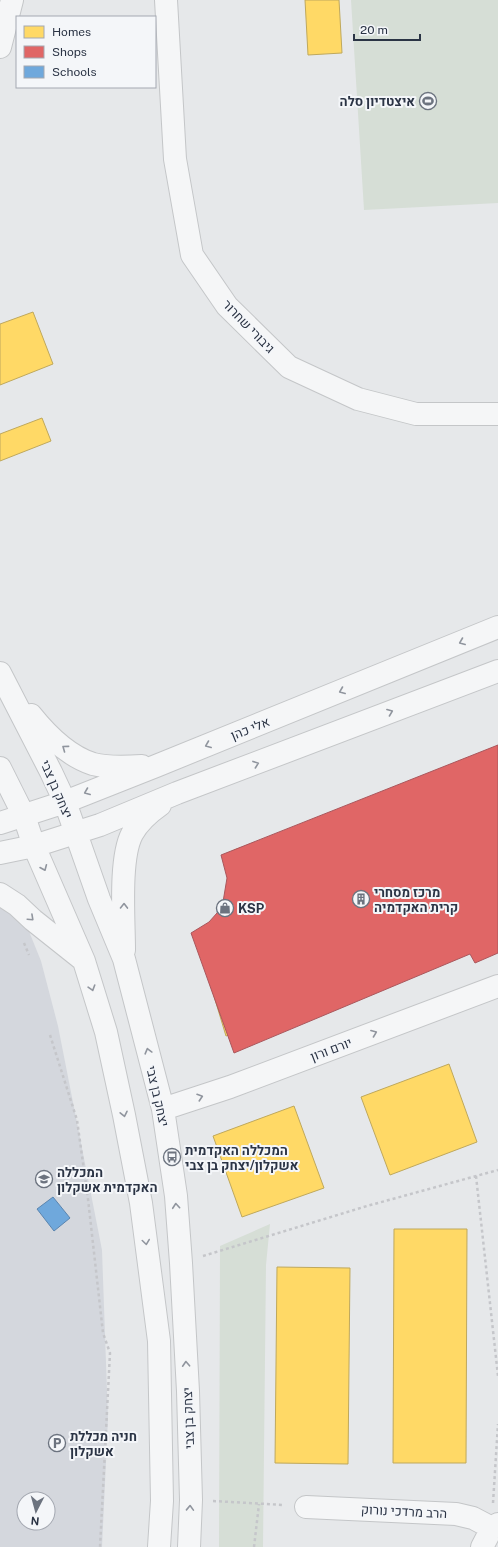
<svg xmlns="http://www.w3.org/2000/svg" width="498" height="1547" font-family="'Public Sans',Heebo,sans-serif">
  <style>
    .built { fill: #d4d7dd; fill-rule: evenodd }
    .green { fill: #d6ded6 }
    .homes { fill: #ffd966; stroke: #bfa85c }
    .shops { fill: #e06666; stroke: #aa575c }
    .schools { fill: #6fa8dc; stroke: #5b85af }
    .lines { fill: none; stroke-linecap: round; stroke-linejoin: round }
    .minor-casing { stroke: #c4c6c8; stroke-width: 24 }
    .path { stroke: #c5c6ca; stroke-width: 2.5; stroke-dasharray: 3 3; stroke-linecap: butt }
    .minor { stroke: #f5f6f7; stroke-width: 22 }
    .oneway { stroke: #90959e }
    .labels { text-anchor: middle; stroke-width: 4; stroke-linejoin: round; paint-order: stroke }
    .poi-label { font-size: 13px; font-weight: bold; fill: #2b3445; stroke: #f4f6f9; text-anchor: start }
    .street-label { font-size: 13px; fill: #2b3445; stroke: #f4f6f9 }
  </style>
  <rect width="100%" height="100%" fill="#e6e8ea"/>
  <path class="built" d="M0,900L24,919L41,961L58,1026L102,1250L108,1419L102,1547H0ZM24,1499H48V1523H24Z"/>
  <path class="green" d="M351,0H498V203L364,210Z
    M270,1224L266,1265L263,1547H219L220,1246Z"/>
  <path class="homes" d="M305,0H339L342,53L308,55Z
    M33,312L53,364L0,385V324Z
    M42,418L51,441L0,461V434Z
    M325,819L359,914L320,928L297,879L276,926L257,918L250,931L269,941L249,977L257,993L298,981L311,1008L226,1036L201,953L216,940L233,909L241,877L234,850Z
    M449,1064L477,1142L390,1175L361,1097Z
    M294,1106L324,1188L242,1217L213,1136Z
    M394,1229H467L466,1463H393Z
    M277,1267L350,1268L348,1464L275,1463Z"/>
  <path class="shops" d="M498,745V953L475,963L470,954L234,1053L191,933L209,922L217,913L223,902L227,878L221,855Z"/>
  <path class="schools" d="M53,1197L70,1218L54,1231L37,1209Z"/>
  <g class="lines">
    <g class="minor-casing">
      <path id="minor" d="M166,0L175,159L192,255L227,306L289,367L358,399L416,414H498
        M0,47L12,0
        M0,673L51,772L65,802L99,899L124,959L163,1109L176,1196L181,1263L188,1391L191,1500L189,1547
        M31,715C47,735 68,756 93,764C108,768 127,767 142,766
        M0,768L24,816L34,846L84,961L106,1032L124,1115L141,1203L159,1341L162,1501L159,1547
        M0,823L65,802L156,766L498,627
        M0,853L34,846L100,825L177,793L498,671
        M0,894L17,905L33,920L82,959
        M124,950C124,920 119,859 132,834C138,823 150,812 160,805
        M163,1109L230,1087L498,986
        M306,1507L456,1514L473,1518L492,1528L498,1524
        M482,1547L492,1528"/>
    </g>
    <path class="path" d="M24,943L29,955
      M50,1035L77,1120L88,1199L103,1333L110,1353L100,1547
      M476,1176L498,1376
      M203,1256L367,1206L498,1170
      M213,1501L284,1505
      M493,1503L498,1424
      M254,1547L259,1504"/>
    <use href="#minor" class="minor"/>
  </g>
  <defs><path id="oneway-chevron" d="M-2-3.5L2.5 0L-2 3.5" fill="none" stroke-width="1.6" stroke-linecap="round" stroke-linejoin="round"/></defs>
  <g class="oneway">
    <use href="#oneway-chevron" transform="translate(462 642) rotate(158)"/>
    <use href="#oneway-chevron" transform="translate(342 691) rotate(158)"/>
    <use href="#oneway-chevron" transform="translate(390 712) rotate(-21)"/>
    <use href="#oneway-chevron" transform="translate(208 745) rotate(158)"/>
    <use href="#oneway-chevron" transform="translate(65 748) rotate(-144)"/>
    <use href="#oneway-chevron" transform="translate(256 764) rotate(-20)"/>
    <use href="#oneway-chevron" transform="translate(87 792) rotate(158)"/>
    <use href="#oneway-chevron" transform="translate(44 868) rotate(67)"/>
    <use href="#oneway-chevron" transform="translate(124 906) rotate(-89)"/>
    <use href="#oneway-chevron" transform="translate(31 918) rotate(43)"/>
    <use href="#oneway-chevron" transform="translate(92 988) rotate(73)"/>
    <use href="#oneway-chevron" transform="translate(374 1033) rotate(-21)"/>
    <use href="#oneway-chevron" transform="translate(148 1051) rotate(-105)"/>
    <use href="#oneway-chevron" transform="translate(200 1097) rotate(-18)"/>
    <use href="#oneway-chevron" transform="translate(124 1114) rotate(78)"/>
    <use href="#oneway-chevron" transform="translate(176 1206) rotate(-95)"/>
    <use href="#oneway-chevron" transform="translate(146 1242) rotate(82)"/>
    <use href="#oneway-chevron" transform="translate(186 1364) rotate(-93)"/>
    <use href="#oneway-chevron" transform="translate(190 1508) rotate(-88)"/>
  </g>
  <defs>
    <g id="stadium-ring" transform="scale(0.9)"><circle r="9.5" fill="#f4f6f9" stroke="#6c737f" stroke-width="1.5"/><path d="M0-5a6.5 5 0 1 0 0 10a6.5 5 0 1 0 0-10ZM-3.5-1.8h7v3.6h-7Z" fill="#6c737f"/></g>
    <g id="building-ring" transform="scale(0.9)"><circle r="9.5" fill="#f4f6f9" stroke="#6c737f" stroke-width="1.5"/><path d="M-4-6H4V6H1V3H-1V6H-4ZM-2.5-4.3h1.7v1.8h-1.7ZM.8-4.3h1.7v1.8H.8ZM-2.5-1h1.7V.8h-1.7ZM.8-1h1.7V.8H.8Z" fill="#6c737f"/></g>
    <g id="shop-ring" transform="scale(0.9)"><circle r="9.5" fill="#f4f6f9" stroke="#6c737f" stroke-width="1.5"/><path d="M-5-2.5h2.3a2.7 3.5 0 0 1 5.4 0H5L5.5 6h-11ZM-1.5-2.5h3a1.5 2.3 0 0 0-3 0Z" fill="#6c737f"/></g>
    <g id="bus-ring" transform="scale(0.9)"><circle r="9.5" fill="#f4f6f9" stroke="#6c737f" stroke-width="1.5"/><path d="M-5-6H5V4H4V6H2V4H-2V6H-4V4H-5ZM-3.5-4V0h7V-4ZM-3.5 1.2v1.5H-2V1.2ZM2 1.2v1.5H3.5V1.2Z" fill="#6c737f"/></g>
    <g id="university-ring" transform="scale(0.9)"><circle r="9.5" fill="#f4f6f9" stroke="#6c737f" stroke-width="1.5"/><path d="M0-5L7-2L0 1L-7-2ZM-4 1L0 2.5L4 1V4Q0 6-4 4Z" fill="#6c737f"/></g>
    <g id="parking-ring" transform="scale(0.9)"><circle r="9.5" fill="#f4f6f9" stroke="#6c737f" stroke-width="1.5"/><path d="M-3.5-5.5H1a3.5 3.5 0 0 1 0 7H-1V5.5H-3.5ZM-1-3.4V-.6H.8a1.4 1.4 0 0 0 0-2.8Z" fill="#6c737f"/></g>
  </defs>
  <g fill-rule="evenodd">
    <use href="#stadium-ring" x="428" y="101"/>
    <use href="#building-ring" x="361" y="899"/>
    <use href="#shop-ring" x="225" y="908"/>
    <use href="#bus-ring" x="172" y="1157"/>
    <use href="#university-ring" x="44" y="1179"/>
    <use href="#parking-ring" x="57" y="1443"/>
  </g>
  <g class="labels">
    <g class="poi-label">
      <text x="415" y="106" text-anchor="end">איצטדיון סלה</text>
      <text x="374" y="897">מרכז מסחרי<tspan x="374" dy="15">קרית האקדמיה</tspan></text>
      <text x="238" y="913">KSP</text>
      <text x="185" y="1155">המכללה האקדמית<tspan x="185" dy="15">אשקלון/יצחק בן צבי</tspan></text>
      <text x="57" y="1177">המכללה<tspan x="57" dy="15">האקדמית אשקלון</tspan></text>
      <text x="70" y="1441">חניה מכללת<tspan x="70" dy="15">אשקלון</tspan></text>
    </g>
    <g class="street-label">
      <text transform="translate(249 326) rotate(46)" y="5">גיבורי שחרור</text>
      <text transform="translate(250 728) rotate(-22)" y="5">אלי כהן</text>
      <text transform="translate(57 789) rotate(67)" y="5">יצחק בן צבי</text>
      <text transform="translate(331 1049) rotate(-21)" y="5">יורם ורון</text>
      <text transform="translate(158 1096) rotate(77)" y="5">יצחק בן צבי</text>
      <text transform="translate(188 1418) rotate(-92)" y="5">יצחק בן צבי</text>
      <text transform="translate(404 1511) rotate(3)" y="5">הרב מרדכי נורוק</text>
    </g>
  </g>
  <rect x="16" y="16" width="140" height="72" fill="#f4f6f9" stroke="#a4a8b1"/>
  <rect x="24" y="26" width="20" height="12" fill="#ffd966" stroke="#a4a8b1"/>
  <text x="52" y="36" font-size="12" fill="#2b3445">Homes</text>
  <rect x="24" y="46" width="20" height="12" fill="#e06666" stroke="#a4a8b1"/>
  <text x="52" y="56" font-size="12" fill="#2b3445">Shops</text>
  <rect x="24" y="66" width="20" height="12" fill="#6fa8dc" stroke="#a4a8b1"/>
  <text x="52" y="76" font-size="12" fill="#2b3445">Schools</text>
  <g transform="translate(36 1511) rotate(186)"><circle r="19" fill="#f4f6f9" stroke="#a4a8b1"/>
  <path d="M0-3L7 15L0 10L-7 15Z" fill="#6c737f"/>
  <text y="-6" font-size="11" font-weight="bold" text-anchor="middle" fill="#2b3445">N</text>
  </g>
  <path d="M354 34v6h66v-6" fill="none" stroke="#2b3445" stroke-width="2"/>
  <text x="360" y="34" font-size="12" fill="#2b3445" stroke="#f4f6f9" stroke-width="3" paint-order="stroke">20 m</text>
</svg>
